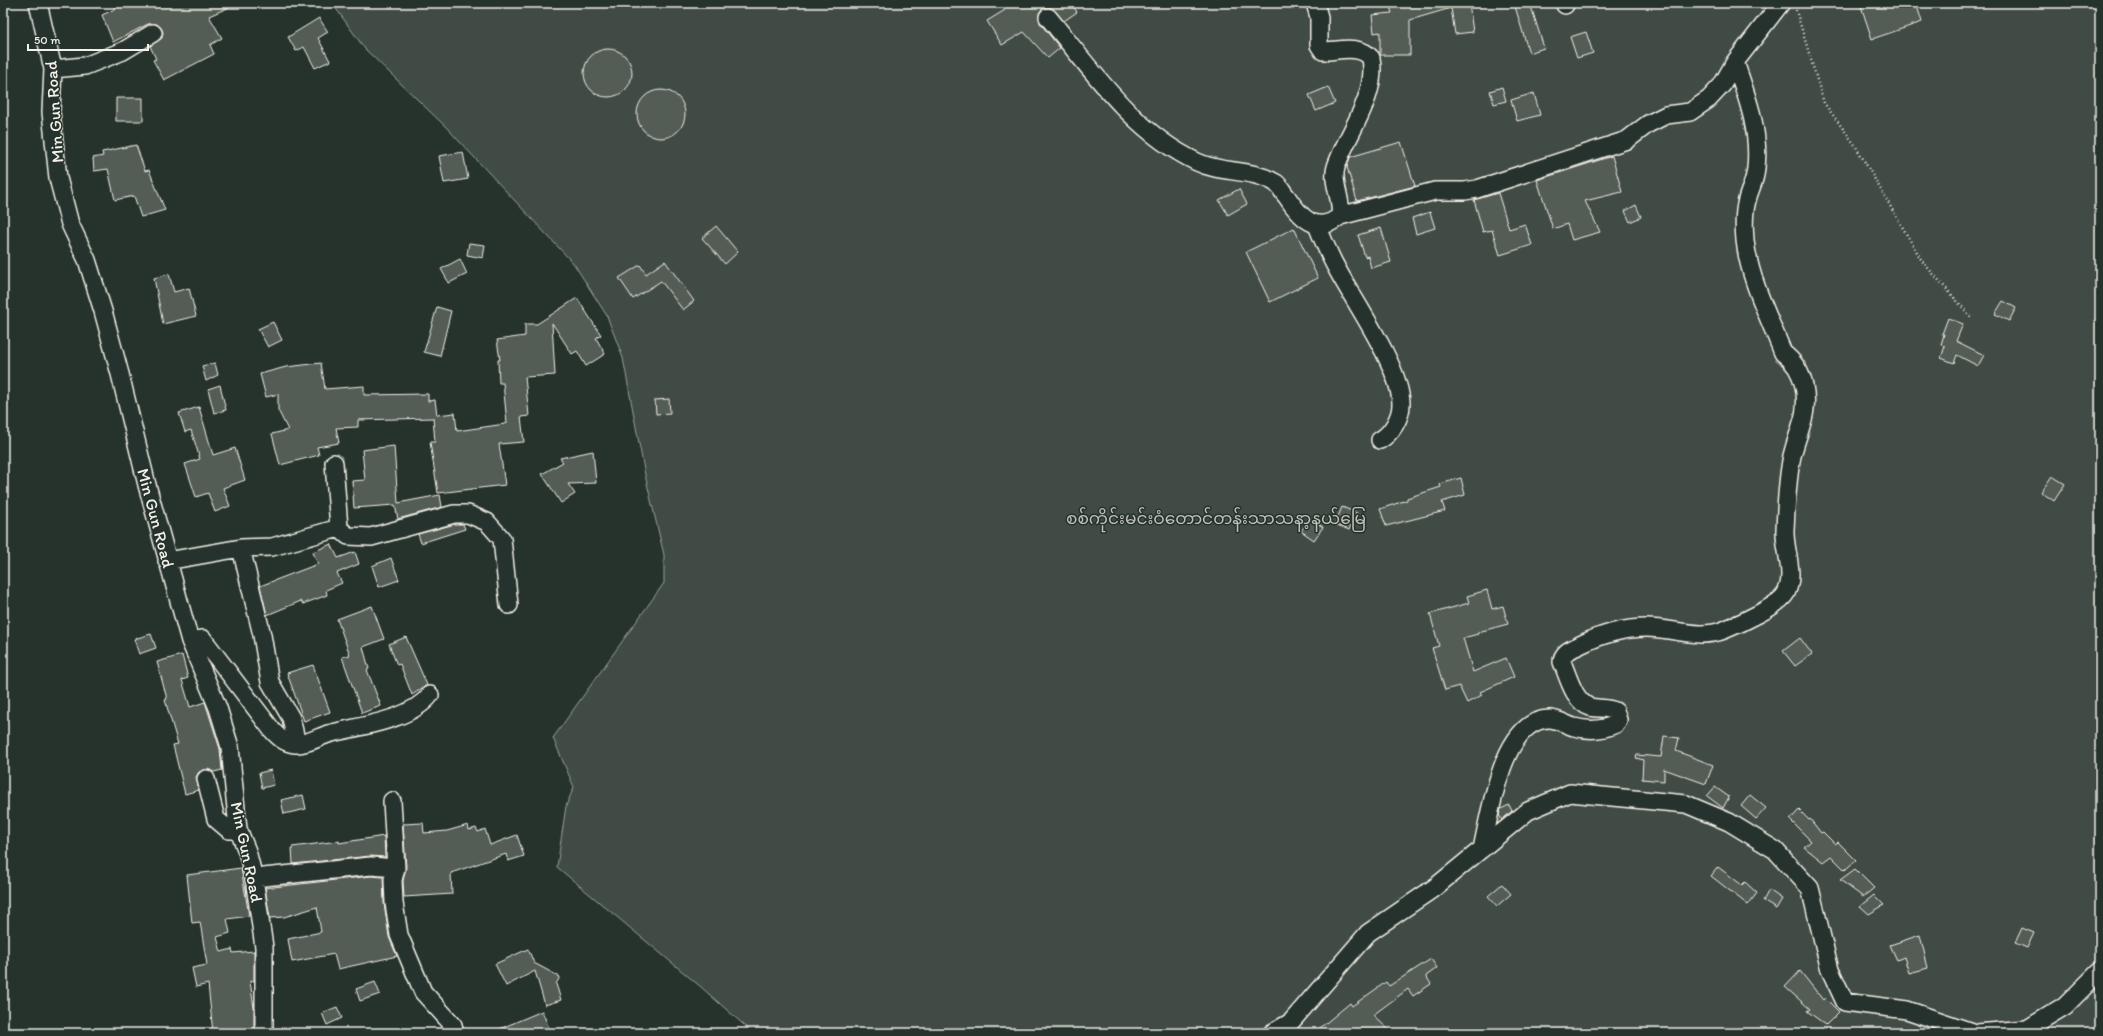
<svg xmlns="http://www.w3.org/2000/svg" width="2103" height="1036" font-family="Itim,'Noto Sans Myanmar',sans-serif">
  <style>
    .green { fill: #414b45; stroke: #9a9e96 }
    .building { fill: #525c55; stroke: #f4f1e8 }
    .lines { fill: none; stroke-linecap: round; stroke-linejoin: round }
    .minor-casing { stroke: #f4f1e8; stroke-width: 20 }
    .path { stroke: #f4f1e8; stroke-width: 2.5; stroke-dasharray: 1 3; stroke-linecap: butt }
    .minor { stroke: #26332d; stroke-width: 17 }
    .labels { text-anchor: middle; stroke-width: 3; stroke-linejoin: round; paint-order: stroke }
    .street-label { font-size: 17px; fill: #f4f1e8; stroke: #26332d }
    .park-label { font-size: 17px; fill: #bebfb7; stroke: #26332d }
  </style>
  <rect width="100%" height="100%" fill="#26332d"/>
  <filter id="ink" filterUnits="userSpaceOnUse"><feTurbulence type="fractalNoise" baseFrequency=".025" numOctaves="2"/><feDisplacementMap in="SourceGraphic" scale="8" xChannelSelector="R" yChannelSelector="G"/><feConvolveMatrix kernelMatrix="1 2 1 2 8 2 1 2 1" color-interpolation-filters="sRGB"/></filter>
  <g filter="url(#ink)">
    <path class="green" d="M332,3H2100V1033H753L701,987L557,867L566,806L574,787L553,738L664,583V555L645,475L623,358L607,316L574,264L446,127L365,49Z"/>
    <path class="building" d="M113,3H239L209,16L222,38L210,45L214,54L164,80L153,60L156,59L150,46L162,38L163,32L161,28L157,24H148L113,42L102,15L115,9Z
      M1000,3H1071L1077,12L1064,21L1051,8L1042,9L1039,13L1040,23L1060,48L1048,58L1024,32L1002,45L987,21L1005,10Z
      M1389,3H1469L1473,32L1455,34L1451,8L1410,20V55H1380V32L1374,33L1372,15L1392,13Z
      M1514,3H1530L1544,48L1529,53Z
      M1860,3H1916L1922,22L1872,39Z
      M319,18L328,32L318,38L330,61L315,68L304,47L296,51L288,37Z
      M1586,32L1593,53L1577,58L1570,37Z
      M584 73a24 24 0 1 1 48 0a24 24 0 1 1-48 0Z
      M1328,87L1335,103L1316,111L1309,95Z
      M1502,87L1506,101L1494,104L1490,91Z
      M637 114a24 24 0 1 1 48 0a24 24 0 1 1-48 0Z
      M1534,93L1540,115L1517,121L1511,100Z
      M116,98H143V121H116Z
      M1401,142L1415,186L1357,201L1347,167L1350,157Z
      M136,145L145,171L149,170L165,210L141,217L134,196L115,200L108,169L94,171L93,158L103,156L102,152Z
      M463,152L468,179L444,183L439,156Z
      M1612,156L1622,192L1585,201L1600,232L1572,240L1567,224L1553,229L1537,180Z
      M1239,189L1247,204L1228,215L1219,200Z
      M1498,193L1509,229L1525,224L1532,245L1500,255L1492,230L1483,232L1474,200Z
      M1636,205L1641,217L1630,222L1625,211Z
      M1430,212L1435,228L1416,234L1412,218Z
      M716,226L738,252L725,264L702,238Z
      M1294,228L1318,278L1270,302L1246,252Z
      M1381,228L1391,262L1371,268L1368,256L1365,257L1358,235Z
      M469,243L485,245L483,258L467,255Z
      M460,259L467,274L449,283L441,269Z
      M665,261L694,301L683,310L661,281L633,299L619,278L640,265L646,274Z
      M169,274L174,292L189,288L196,316L163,324L154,278Z
      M577,298L601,335L596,338L605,354L586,366L577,351L572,354L552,323L555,375L525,377L529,416L521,417L524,442L499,444L505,485L438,493L430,442H435L433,418L358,420V427L336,428L339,443L317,447L319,455L280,465L272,434L288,430L278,410V394L266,397L260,374L286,367L321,363L325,389L364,386V395L428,394V401L435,400L437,415L455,413L457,431L505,424L507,423L503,383H499L498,360H500L497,340L525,336V324H537Z
      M2003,301L2016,308L2009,321L1995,314Z
      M437,307L451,311L440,356L424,352Z
      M1948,318L1963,324L1956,341L1984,355L1978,366L1957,355L1954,363L1941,358L1945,346L1941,345L1944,334H1942Z
      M273,322L282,340L268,347L258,329Z
      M215,363L218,375L206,381L202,366Z
      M220,385L226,410L214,413L208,389Z
      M669,399L670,413L656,414L655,400Z
      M199,407L213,455L235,448L245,480L223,488L230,506L215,512L208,493L196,497L185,464L200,459L191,430L185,432L179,413Z
      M394,446L398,503L440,495L442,507L398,519L395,505L354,508L352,481L365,480L362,450Z
      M593,451L596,483L568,484L575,494L561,503L542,474L563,462L560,458Z
      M2052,476L2065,484L2054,501L2041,492Z
      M1461,478L1465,495L1442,502L1445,511L1386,526L1380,509L1407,500V498L1441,487L1440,484Z
      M1342,507L1357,513L1349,530L1335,524Z
      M1310,518L1323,527L1314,540L1301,531Z
      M455,524H463L465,529L421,543L418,534Z
      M331,544L338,558L355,552L359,564L337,573L342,583L326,590L327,595L303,604L301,601L267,615L260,586L318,564L313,552Z
      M391,558L399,580L379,587L372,566Z
      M1487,590L1492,609L1503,606L1508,624L1478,632V634L1463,638L1473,672L1506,658L1514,677L1480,692L1482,695L1467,703L1459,686L1445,690L1432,648L1439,646L1430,614L1469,603L1467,596Z
      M372,606L384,639L363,647L369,669L367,670L381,706L362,713L342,657L350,655L337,619Z
      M151,634L156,648L139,654L134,639Z
      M406,637L427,685L412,695L400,664L397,665L389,644Z
      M1800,638L1812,654L1795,666L1783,651Z
      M182,655L188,678L182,680L190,707L205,702L220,749L222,770L214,772L208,769L199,772L196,777L199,790L185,794L173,745L178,744L165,700L167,699L157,662Z
      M313,665L330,712L304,721L287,673Z
      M1664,736L1679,738L1676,751L1713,765L1706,784L1664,769V781L1642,779L1643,760L1636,758L1637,755L1661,757Z
      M271,770L274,785L262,788L259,773Z
      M1715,787L1729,797L1723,808L1707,796Z
      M303,795L306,809L284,814L281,800Z
      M1750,795L1766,808L1756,819L1741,806Z
      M1509,805L1512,811L1502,820L1499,815L1501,809Z
      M1799,810L1809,820L1810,819L1821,833L1823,832L1835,844L1838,842L1856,860L1845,870L1831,856L1823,862L1804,847L1811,841L1790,820Z
      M423,823L424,833L447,831L468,825L469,830L476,828L478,832L485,829L490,845L517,835L524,856L508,861L506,854L451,873L452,894L404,897L403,881L406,867L403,824Z
      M384,836L385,857L370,856L293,864L292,847L339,841V843Z
      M1718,867L1742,885L1745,882L1757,893L1748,905L1711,876Z
      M241,868L249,916L227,919L230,933L217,937L221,952L232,949L233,953L254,951V981H250L254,1008V1033H213L208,984L196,987L192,968L207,965L200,922L192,923L187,875Z
      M1855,869L1874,888L1863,897L1840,880Z
      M371,876L383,877L384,903L389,937L397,956L338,969L334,954L292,962L288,939L321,932L317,907L284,917L270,918L265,888Z
      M1502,884L1511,894L1497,906L1488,896Z
      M1769,890L1782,899L1776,909L1763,901Z
      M1874,895L1884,905L1869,914L1860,906Z
      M2022,928L2034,933L2027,948L2015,943Z
      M1920,935L1928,968L1909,973L1904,957L1897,960L1890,945Z
      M528,949L534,963L560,977L556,984L561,1000L545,1005L535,971L506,986L495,964Z
      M1431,959L1437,968L1426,976L1431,984L1413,996L1408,989L1373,1015L1392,1033H1314L1350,1003L1352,1006L1386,982L1389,986Z
      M1800,971L1823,1000L1825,998L1839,1012L1826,1025L1807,1011L1810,1009L1785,987Z
      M375,982L380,994L360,1001L356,989Z
      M337,1007L342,1018L327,1025L322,1013Z
      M542,1011L551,1033H490Z"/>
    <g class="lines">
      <g class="minor-casing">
        <path id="minor" d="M38,3L53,69L51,112L58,178L70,224L87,260L103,311L120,374L147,485L190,641L218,708L230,747L238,829L247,851L254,878L264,947V1033
          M1565,5V3
          M1048,17C1092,70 1133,132 1197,162C1222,174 1251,168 1276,183C1281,187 1283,193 1287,197C1300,217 1317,236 1340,216C1343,200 1331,182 1336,167C1347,133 1378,96 1371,58C1360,44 1338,51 1323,51L1319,45V17L1315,3
          M53,69L85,66L123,51L153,33
          M1340,216L1435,191H1465L1477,189L1627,140L1648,124L1666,115L1690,112L1709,99L1722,85L1735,62L1781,3
          M1317,225C1323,240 1329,255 1337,269C1355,303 1401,368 1401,404C1401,418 1391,434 1380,440
          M339,528L348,536L371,537L454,514H468L487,522L502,539L509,605
          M241,548L262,635L270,682L291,718L297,744
          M167,561L241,548L272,547L339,528L334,463
          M190,641L203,639L272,730C279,738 285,743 295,744C305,745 319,737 328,734C358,726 410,721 430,695
          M206,779L216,819L229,830L238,829
          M392,801L396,868
          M1482,849C1490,815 1502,717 1551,719C1559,720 1567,725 1574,727C1589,731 1603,730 1616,724L1618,720L1615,711C1607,707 1598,709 1590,707C1574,702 1568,676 1562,662C1562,652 1572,649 1580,645C1600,635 1624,628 1647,628C1672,628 1700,640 1724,630C1739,624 1779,606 1786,593C1796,574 1784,550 1785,530C1786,507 1787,483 1791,461C1793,449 1798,437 1801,426C1810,400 1806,370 1783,353C1769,317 1749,279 1745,240C1744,229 1744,211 1747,200C1750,188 1755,182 1756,168C1760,130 1747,97 1735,62
          M254,878L371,866L396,868L393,880L394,903L399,935L423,992L453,1025L455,1033
          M1272,1033L1291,1022L1368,933L1434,888L1528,811L1570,793L1686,804L1729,822L1775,850L1810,888L1830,970L1845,1002L1907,1010L1975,1033
          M1976,1033L2027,1029L2065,1006L2100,971"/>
      </g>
      <path class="path" d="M1796,10L1824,103L1855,145L1922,261L1971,317"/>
      <use href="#minor" class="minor"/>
    </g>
  </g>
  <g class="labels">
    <g class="street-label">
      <text transform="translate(54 112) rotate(-94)" y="6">Min Gun Road</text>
      <text transform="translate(156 518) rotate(75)" y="6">Min Gun Road</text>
      <text transform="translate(247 852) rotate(78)" y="6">Min Gun Road</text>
    </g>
    <g class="park-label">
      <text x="1216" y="524">စစ်ကိုင်းမင်းဝံတောင်တန်းသာသနာ့နယ်မြေ</text>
    </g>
  </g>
  <rect width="2103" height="1036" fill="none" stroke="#26332d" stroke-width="16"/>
  <rect x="8" y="8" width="2087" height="1020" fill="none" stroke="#f4f1e8" stroke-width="1.5" filter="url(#ink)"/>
  <path d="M28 44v6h120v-6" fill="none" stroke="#f4f1e8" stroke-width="2"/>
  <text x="34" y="44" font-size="12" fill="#f4f1e8" stroke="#26332d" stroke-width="3" paint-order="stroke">50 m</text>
</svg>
